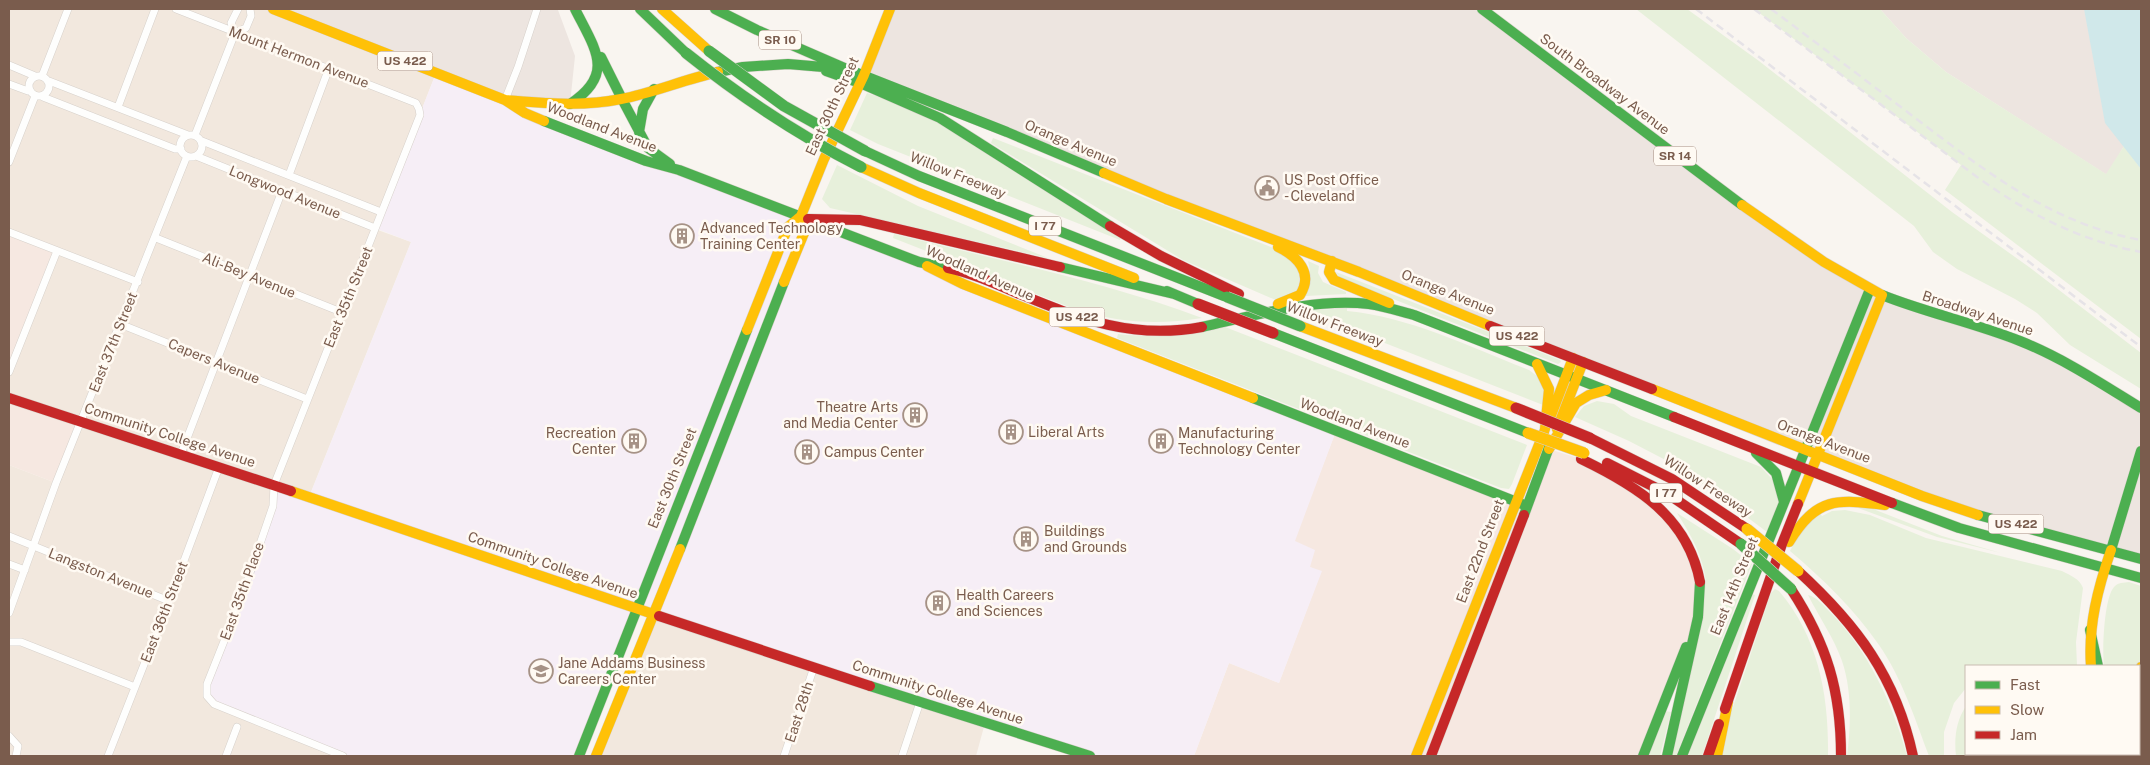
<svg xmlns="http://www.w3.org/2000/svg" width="2150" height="765" font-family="'Public Sans',sans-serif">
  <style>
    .residential { fill: #f2e8de }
    .commercial { fill: #f6e8e1 }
    .industrial { fill: #ede5e0 }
    .education { fill: #f6eef6 }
    .green { fill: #e7f0db }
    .water { fill: #d0e8ea }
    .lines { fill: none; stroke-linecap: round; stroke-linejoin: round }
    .street-casing { stroke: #d7d1cb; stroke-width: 8 }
    .fast-casing { stroke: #d9d2cb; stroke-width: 11 }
    .slow-casing { stroke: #d9d2cb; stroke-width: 11 }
    .jam-casing { stroke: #d9d2cb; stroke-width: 11 }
    .street { stroke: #fefefd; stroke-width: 7 }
    .fast { stroke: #4caf50; stroke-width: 10 }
    .slow { stroke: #ffc107; stroke-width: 10 }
    .jam { stroke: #c62828; stroke-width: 10 }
    .rail { stroke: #e6e3e7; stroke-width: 2.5; stroke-dasharray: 8 5; stroke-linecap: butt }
    .fast-bridge-casing { stroke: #dad1cc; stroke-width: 12; stroke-linecap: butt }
    .slow-bridge-casing { stroke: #dad1cc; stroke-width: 12; stroke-linecap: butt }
    .jam-bridge-casing { stroke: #dad1cc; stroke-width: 12; stroke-linecap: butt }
    .fast-bridge { stroke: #4caf50; stroke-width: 11 }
    .slow-bridge { stroke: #ffc107; stroke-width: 11 }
    .jam-bridge { stroke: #c62828; stroke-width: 11 }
    .labels { text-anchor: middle; stroke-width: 5; stroke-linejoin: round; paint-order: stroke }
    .shield { fill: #fffaf3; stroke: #a28b7f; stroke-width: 1 }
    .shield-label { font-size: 12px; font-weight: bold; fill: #7a5c4d }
    .street-label { font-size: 14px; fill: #7a5c4d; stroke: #fffaf3 }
    .poi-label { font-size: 14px; fill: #7a5c4d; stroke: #fffaf3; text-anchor: start }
  </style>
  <rect width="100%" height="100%" fill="#f9f5f0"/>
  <path class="residential" d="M9,9H273L436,73L375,229L411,242L309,497L343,756H9V465L56,483L9,398Z
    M654,615L985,723L976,756H596Z"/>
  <path class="commercial" d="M9,232L57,251L9,372Z
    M9,398L81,421L56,483L9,465Z
    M1336,431L1527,506L1549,449L1581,459L1626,483L1688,542L1699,612L1643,756H1194L1229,663L1279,683L1321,572L1310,567L1294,541Z"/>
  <path class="industrial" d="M273,9H554L558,10L575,56L570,104L505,100Z
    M890,9H1482L1852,279L2003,334L2141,408V559L1977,514L864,75Z
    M1880,9H2141L2124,146L2107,175L1946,72L1906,38Z"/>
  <path class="education" d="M436,73L1336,431L1295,541L1315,550L1310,567L1322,571L1279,683L1229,663L1194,756H1090L637,610L579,756H343L214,704L207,696V684L273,506L274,485L309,497L411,242L375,228Z"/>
  <path class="green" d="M1636,9H1687L1759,61L1952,212L2029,267L2141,353V389L2070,345L2037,313L2015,299L1957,269L1933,252L1914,226Z
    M1754,9H1880L1906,38L1946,72L2106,174L2124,146L2141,169V339L1945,190L1961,165Z
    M867,93L921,111L1122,237L1120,240L878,144L850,130Z
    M993,138L1271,247L1286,255L1299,268C1301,290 1298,293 1278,301L1183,260L991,143Z
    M837,165L918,206L1048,258L830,208L822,199Z
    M894,234C997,260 1103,281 1202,318C1158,325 1120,323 1077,310L893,238Z
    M1308,261L1319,266L1318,273L1323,282L1346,292V294L1306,296L1310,271Z
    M1336,272L1560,360L1561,362L1558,364L1340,278Z
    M1347,308V311C1410,317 1470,347 1529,370C1543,379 1546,389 1543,405L1303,311Z
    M1225,327L1527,445L1512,484L1509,489L1501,488L1117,338L1118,334C1155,338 1190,337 1225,327Z
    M1597,401L1614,404L1631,416L1761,467L1772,479L1774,478L1779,502L1767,532L1681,468L1629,441L1575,417L1584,406Z
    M1868,507L1942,536L2001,553L1937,537L1858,508Z
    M1845,510L1870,515L1926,538L2062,571C2071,576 2079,578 2083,588L2076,642L2077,666H1966V688L1954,703L1944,732V756H1929C1915,719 1902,678 1879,645C1854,609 1823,579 1790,551C1798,535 1805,523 1820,513L1822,516L1832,511Z
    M1677,513L1733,549L1752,564L1676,756H1671L1706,582C1703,556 1691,535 1677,513Z
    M2129,582L2141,586V658L2138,666H2104C2102,651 2104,598 2114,587C2118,582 2124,583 2129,582Z
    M1775,589L1779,591C1819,638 1829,697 1828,756H1719L1723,737L1771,593Z
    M1752,594L1755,595L1702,756H1687Z
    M1808,595C1817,597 1824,606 1829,611C1868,650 1893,704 1907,756H1847C1851,726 1852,690 1842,661C1834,638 1819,617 1808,595Z
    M1966,706V754H2099L2101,756H1956C1954,738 1956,721 1966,706Z
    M1665,711L1671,712L1660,756H1647Z"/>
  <path class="water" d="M2084,9H2141V169L2105,123Z"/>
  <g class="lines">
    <g class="street-casing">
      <path id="street" d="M176,9L416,103L419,109L420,115L274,485L273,506L242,596L207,684V696L214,704L343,756
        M235,33L246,28L251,16L250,9
        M9,65L35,76
        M29 86a10 10 0 1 1 20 0a10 10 0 1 1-20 0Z
        M42,76L68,9
        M49,81L188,135
        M9,84L28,91
        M43,97L175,149H181
        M505,100L518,67L537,9
        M118,107L155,9
        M180 146a11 11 0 1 1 22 0a11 11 0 1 1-22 0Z
        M195,135L235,33L231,23L238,9
        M202,141L381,212
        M196,156L375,228
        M9,162L35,96
        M289,175L329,68
        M9,232L138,282
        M156,238L341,312
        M120,324L307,399
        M9,372L57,251
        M181,454L282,191
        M9,536L169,601
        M9,564L25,570
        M9,613L56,483L187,156
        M9,642H21L135,687
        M9,736L18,746L16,756
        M108,756L169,601L219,467
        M226,756L237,727
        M784,756L814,667
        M902,756L920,702"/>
    </g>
    <g class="fast-casing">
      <path id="fast" d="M640,9L686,53
        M715,9L757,30L847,69
        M1482,9L1742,205
        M601,57L622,99
        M826,71L860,83
        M718,72L743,67L788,64L847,69L1007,132L1104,173
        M860,83L940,118L1110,226
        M622,99L648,148L670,164
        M570,104C616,74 595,49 575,9
        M544,121L646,161L679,170L919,262L948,268
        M639,132L643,109L654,89
        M865,151L919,176L1224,296
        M1060,267L1174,294
        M1167,291L1198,304
        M1882,295C1927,313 1975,323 2020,341C2063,358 2102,384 2141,408
        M1202,327C1256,315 1314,298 1369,304C1384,306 1399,311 1414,315L1674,417
        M1273,333L1528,433
        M1253,398L1527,506
        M1756,453L1776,473L1784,502
        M1892,503L1959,528L2141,578
        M1524,515L1551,442
        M1978,515L2141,559
        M680,549L784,282
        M2111,550L2141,451
        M2090,630L2098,666
        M870,686L1090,756
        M2139,716L2141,722
        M2136,754L2138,756
        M579,756L747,330
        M1643,756L1686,647
        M1667,756L1698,617L1700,582
        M1682,756L1870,289"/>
    </g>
    <g class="slow-casing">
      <path id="slow" d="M273,9L505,100L525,113L544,121
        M662,9L709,51
        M505,100C544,103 582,107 621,99C653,93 685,79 718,72
        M861,167L919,193L1134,278
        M1104,173L1166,199L1359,272L1490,326
        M1742,205L1824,262L1882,295L1798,504
        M1278,247C1297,256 1314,273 1300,295L1278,304
        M1332,261L1329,272L1334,280L1389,303
        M927,266L963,284L1253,398
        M784,282L804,233L801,216
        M1300,326L1516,408
        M747,330L788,227L801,216L824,159L864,75L890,9
        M1537,364L1549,389L1545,429
        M1652,389L1922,496L1978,515
        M1550,418L1573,358
        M1557,429L1583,362
        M1549,449L1576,403L1589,395L1606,390
        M291,491L659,616
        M1789,542C1817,497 1836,499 1885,505
        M2091,666C2088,625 2098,588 2111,550
        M2139,673L2141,667
        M2119,754L2120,756
        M596,756L680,549
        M1416,756L1544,432
        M1717,756L1728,702"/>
    </g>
    <g class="jam-casing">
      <path id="jam" d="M808,219L860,220L1060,267
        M1110,226L1161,256L1239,294
        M948,268C972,273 994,283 1017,293C1081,319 1131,340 1202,327
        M1490,326L1652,389
        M9,398L291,491
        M1674,417L1892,503
        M1590,438L1672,479L1747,529
        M1581,459C1637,486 1688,517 1700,582
        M1607,463L1668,494L1741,544
        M1798,571C1857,625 1896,677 1913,756
        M1791,589C1827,644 1841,691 1841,756
        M659,616L870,686
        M1725,709L1782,544L1798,504
        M1431,756L1524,515
        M1708,756L1719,724"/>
    </g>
    <use href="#street" class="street"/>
    <use href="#fast" class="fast"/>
    <use href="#slow" class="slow"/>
    <use href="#jam" class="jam"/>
    <path class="rail" d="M1696,9L2141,347
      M1754,9L1977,177C2029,214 2078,240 2141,252
      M1771,9C1818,44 1864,79 1910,114C1981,168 2051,224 2141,240"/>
    <g class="fast-bridge-casing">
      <path id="fast-bridge" d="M709,51L784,106L865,151
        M686,53C741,97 798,135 861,167
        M1227,297L1300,326
        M1741,544L1791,589"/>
    </g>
    <g class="slow-bridge-casing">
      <path id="slow-bridge" d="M1528,433L1584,453
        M1747,529L1798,571"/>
    </g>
    <g class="jam-bridge-casing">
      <path id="jam-bridge" d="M1198,304L1273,333
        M1516,408L1590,438"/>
    </g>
    <use href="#fast-bridge" class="fast-bridge"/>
    <use href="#slow-bridge" class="slow-bridge"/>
    <use href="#jam-bridge" class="jam-bridge"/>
  </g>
  <defs>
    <g id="civic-ring" transform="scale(1.25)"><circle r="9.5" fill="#fffaf3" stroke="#a69286" stroke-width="1.5"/><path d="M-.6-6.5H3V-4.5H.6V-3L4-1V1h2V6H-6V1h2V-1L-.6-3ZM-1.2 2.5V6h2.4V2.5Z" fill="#a69286"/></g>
    <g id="building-ring" transform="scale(1.25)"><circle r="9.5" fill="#fffaf3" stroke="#a69286" stroke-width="1.5"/><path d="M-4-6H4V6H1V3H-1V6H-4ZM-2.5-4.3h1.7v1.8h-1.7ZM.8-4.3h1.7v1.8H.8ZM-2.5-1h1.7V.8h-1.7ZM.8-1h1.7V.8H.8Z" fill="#a69286"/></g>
    <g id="school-ring" transform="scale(1.25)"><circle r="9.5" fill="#fffaf3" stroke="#a69286" stroke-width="1.5"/><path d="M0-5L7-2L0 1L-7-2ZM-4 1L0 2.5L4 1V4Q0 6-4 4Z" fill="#a69286"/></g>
  </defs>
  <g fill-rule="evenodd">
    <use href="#civic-ring" x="1267" y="188"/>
    <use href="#building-ring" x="682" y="236"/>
    <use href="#building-ring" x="915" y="415"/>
    <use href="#building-ring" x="1011" y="432"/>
    <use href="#building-ring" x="634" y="441"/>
    <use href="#building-ring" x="1161" y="441"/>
    <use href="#building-ring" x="807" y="452"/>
    <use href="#building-ring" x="1026" y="539"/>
    <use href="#building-ring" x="938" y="603"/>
    <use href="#school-ring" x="541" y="671"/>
  </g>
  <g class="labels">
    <g class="shield">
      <rect x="759" y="30.5" width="42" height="19" rx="4"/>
      <rect x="377.5" y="51.5" width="55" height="19" rx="4"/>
      <rect x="1654" y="146.5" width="42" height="19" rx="4"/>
      <rect x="1029" y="216.5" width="32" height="19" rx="4"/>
      <rect x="1049.5" y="307.5" width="55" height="19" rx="4"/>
      <rect x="1489.5" y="326.5" width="55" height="19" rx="4"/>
      <rect x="1650" y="483.5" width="32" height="19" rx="4"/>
      <rect x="1988.5" y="514.5" width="55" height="19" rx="4"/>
    </g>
    <g class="shield-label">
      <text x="780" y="44">SR 10</text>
      <text x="405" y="65">US 422</text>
      <text x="1675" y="160">SR 14</text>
      <text x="1045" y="230">I 77</text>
      <text x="1077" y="321">US 422</text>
      <text x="1517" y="340">US 422</text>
      <text x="1666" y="497">I 77</text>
      <text x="2016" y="528">US 422</text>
    </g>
    <g class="street-label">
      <text transform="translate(299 57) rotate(21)" y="5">Mount Hermon Avenue</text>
      <text transform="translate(1605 84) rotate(37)" y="5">South Broadway Avenue</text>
      <text transform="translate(832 106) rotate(-65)" y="5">East 30th Street</text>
      <text transform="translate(602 127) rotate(21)" y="5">Woodland Avenue</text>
      <text transform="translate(1071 143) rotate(23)" y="5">Orange Avenue</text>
      <text transform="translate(958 175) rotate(22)" y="5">Willow Freeway</text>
      <text transform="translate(285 192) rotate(22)" y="5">Longwood Avenue</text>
      <text transform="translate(980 273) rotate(24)" y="5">Woodland Avenue</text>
      <text transform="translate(249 275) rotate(22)" y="5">Ali-Bey Avenue</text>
      <text transform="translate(1448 292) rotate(22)" y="5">Orange Avenue</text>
      <text transform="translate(348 297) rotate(-68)" y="5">East 35th Street</text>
      <text transform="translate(1978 313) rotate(18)" y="5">Broadway Avenue</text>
      <text transform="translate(1335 324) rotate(21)" y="5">Willow Freeway</text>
      <text transform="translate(113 342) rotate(-68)" y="5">East 37th Street</text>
      <text transform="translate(214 361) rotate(22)" y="5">Capers Avenue</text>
      <text transform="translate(1355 423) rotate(21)" y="5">Woodland Avenue</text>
      <text transform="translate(170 435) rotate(18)" y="5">Community College Avenue</text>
      <text transform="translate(1824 441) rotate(21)" y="5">Orange Avenue</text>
      <text transform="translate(672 478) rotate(-68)" y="5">East 30th Street</text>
      <text transform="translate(1708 486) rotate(33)" y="5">Willow Freeway</text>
      <text transform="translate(1480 551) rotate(-69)" y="5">East 22nd Street</text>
      <text transform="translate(553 565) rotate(19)" y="5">Community College Avenue</text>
      <text transform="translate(101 573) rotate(22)" y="5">Langston Avenue</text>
      <text transform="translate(1734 586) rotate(-68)" y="5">East 14th Street</text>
      <text transform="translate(242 591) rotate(-70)" y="5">East 35th Place</text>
      <text transform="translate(164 612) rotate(-69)" y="5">East 36th Street</text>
      <text transform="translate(938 692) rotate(18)" y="5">Community College Avenue</text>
      <text transform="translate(799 712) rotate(-72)" y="5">East 28th</text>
    </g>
    <g class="poi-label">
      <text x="1284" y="185">US Post Office<tspan x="1284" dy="16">- Cleveland</tspan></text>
      <text x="700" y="233">Advanced Technology<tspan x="700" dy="16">Training Center</tspan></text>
      <text x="898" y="412" text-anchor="end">Theatre Arts<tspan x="898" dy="16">and Media Center</tspan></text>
      <text x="1028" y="437">Liberal Arts</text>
      <text x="616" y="438" text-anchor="end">Recreation<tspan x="616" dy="16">Center</tspan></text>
      <text x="1178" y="438">Manufacturing<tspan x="1178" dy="16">Technology Center</tspan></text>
      <text x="824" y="457">Campus Center</text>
      <text x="1044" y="536">Buildings<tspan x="1044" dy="16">and Grounds</tspan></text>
      <text x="956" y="600">Health Careers<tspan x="956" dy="16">and Sciences</tspan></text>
      <text x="558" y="668">Jane Addams Business<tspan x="558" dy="16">Careers Center</tspan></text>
    </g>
  </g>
  <rect width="2150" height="765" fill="none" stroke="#7a5c4d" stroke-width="20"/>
  <rect x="1965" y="665" width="175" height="90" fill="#fffaf3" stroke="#cabbb1"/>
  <rect x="1975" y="681" width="25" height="8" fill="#4caf50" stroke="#cabbb1"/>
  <text x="2010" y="690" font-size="15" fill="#7a5c4d">Fast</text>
  <rect x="1975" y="706" width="25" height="8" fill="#ffc107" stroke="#cabbb1"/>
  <text x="2010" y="715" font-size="15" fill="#7a5c4d">Slow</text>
  <rect x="1975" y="731" width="25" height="8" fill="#c62828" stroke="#cabbb1"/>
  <text x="2010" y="740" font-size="15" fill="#7a5c4d">Jam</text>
</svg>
